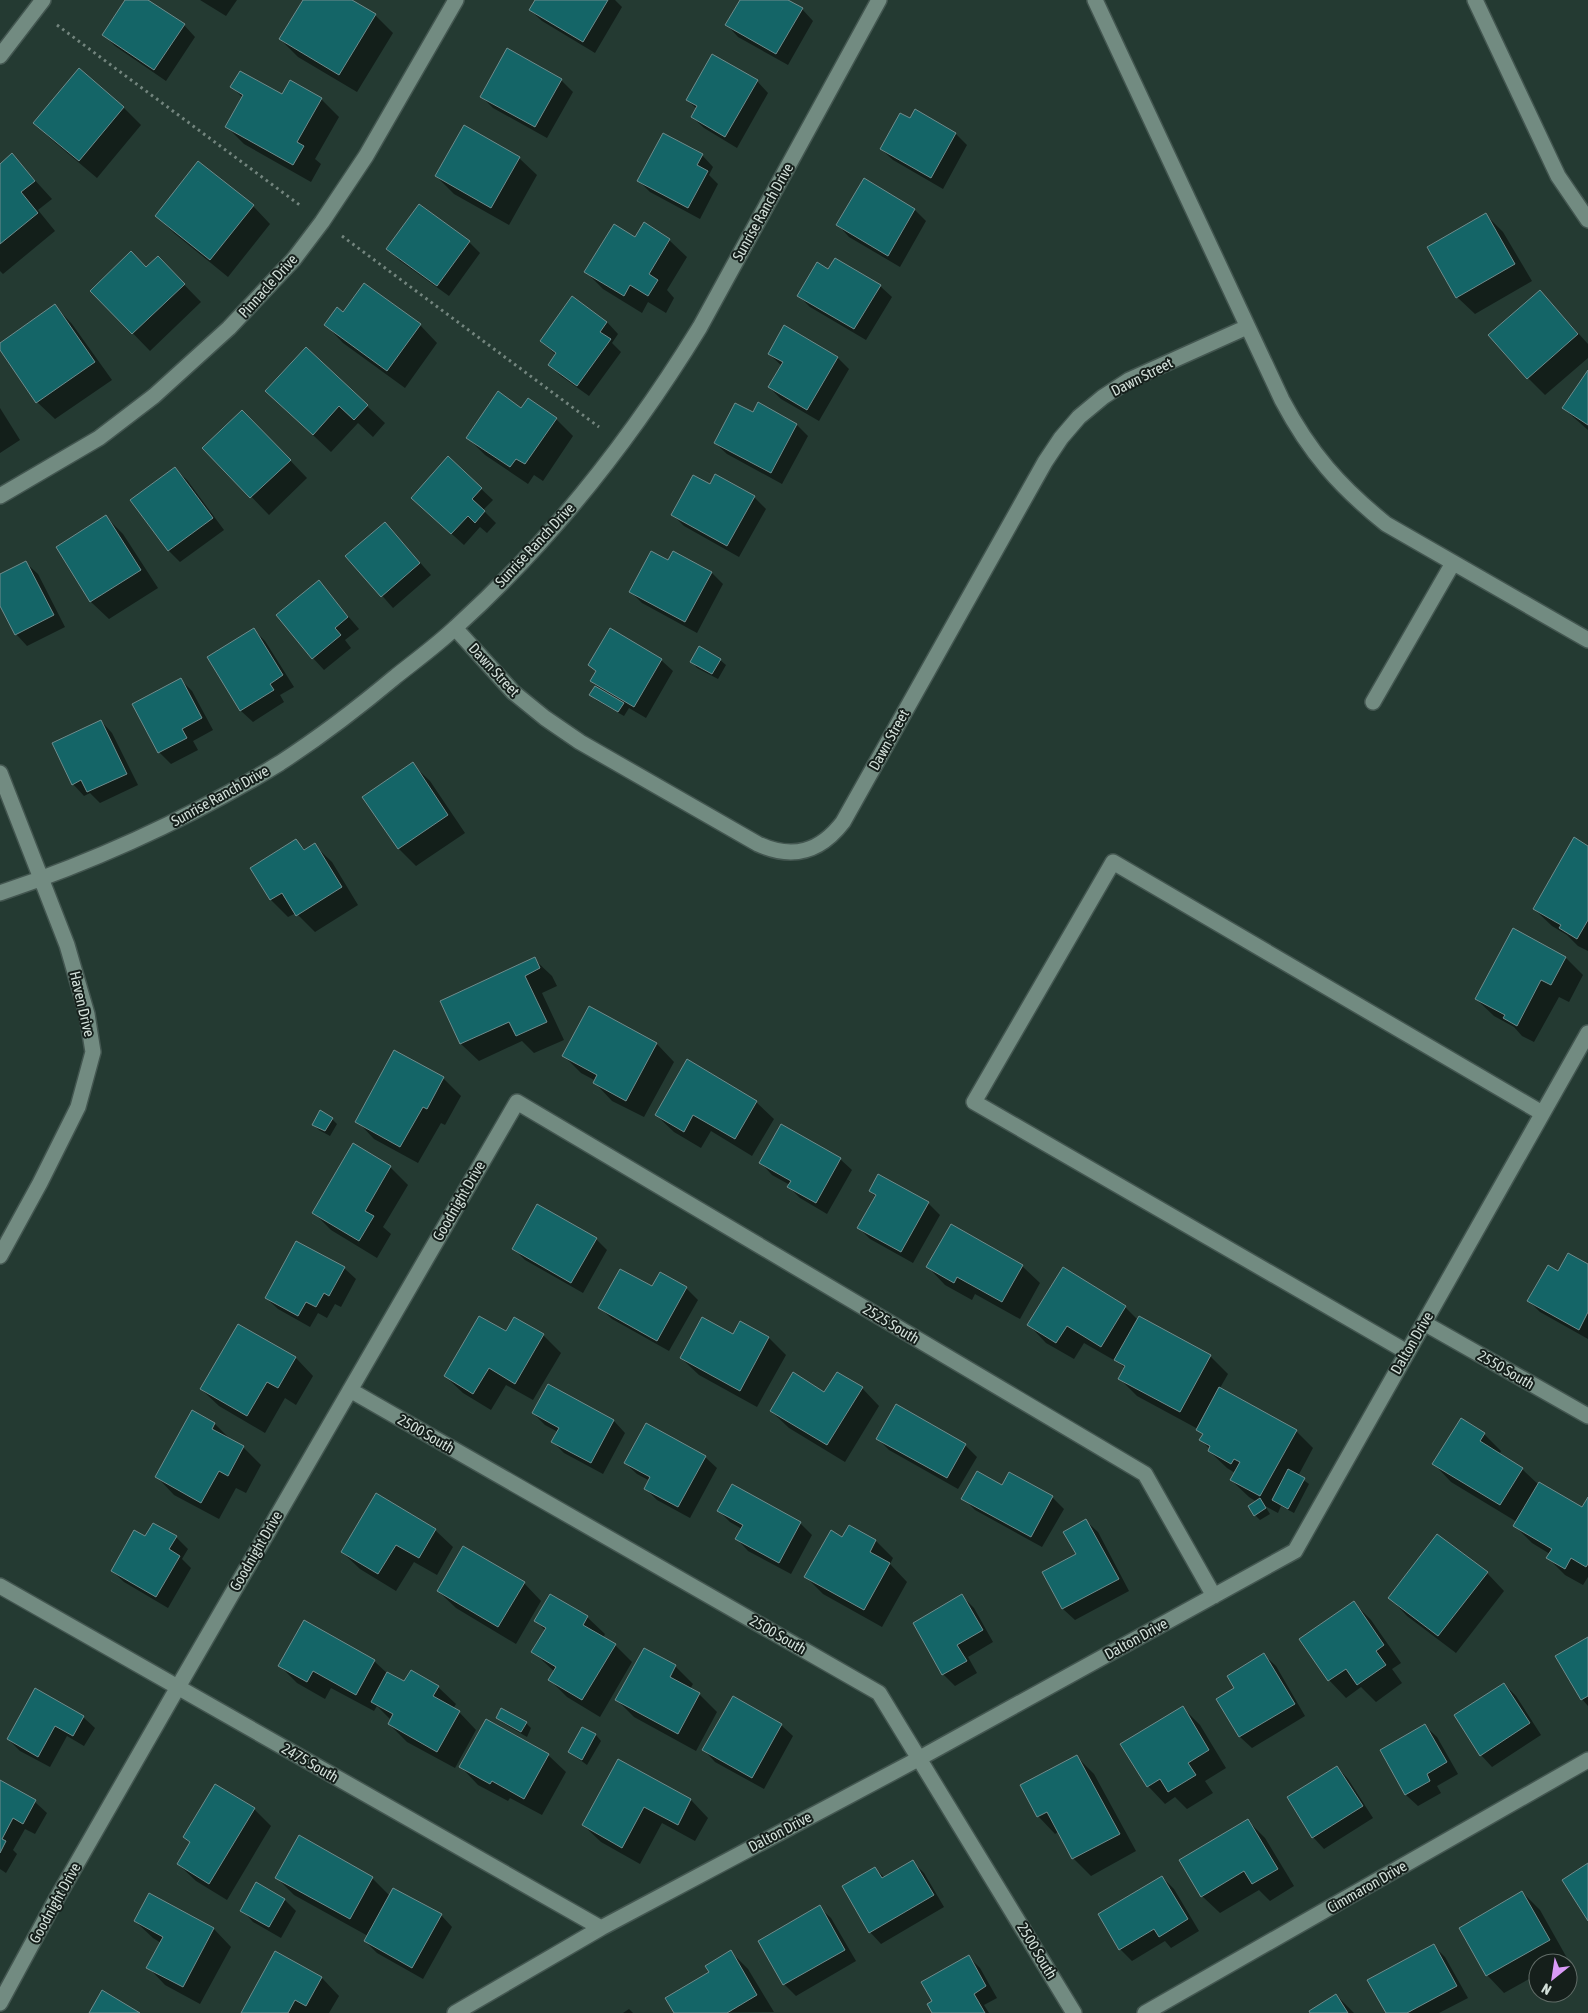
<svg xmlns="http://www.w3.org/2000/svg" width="1588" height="2013" font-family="'Asap Condensed',sans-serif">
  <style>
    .shadow { fill: #0007 }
    .building { fill: #146567; stroke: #6f8c8d }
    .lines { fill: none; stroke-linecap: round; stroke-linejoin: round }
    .minor-casing { stroke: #435650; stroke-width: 18 }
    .path { stroke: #73857e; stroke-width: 3; stroke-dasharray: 2.5 4; stroke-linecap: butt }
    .minor { stroke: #728b81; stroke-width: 15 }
    .labels { text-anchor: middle; stroke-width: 4; stroke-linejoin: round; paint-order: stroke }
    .street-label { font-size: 15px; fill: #d3e0da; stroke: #151f1b }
  </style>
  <rect width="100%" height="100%" fill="#243a32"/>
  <path class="shadow" d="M127,0H146L184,25L195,37L166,81L115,46L104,35Z
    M200,0H237L226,16Z
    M304,0H349L375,15L393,33L357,92L298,57L280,39Z
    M536,0H615L622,7L595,53L542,21L530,10Z
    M741,0H786L802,9L813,21L788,65L738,37L727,25Z
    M79,70L124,108L141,125L97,178L52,140L34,123Z
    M561,80L573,92L547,138L493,108L482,97Z
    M290,81L321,99L339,117L315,159L321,164L311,182L244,144L227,127L243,98L232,87L282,96Z
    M757,81L768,93L737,148L704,128L692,117L697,109L687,100Z
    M915,111L956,134L967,145L943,189L893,160L881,149L910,120Z
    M12,155L52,199L38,210L55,231L3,274L0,271V164Z
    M702,155L713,167L709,175L718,184L700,219L650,192L639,181Z
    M519,158L537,175L509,225L454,194L436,176Z
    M864,180L915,210L926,221L900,267L849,237L838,225Z
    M253,206L270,224L228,277L174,233L156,216Z
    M1486,215L1503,232L1532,281L1475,314L1457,297Z
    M635,238L669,240L687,257L667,290L674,298L666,313L648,302L642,313L603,289L586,272Z
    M469,242L480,253L449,296L399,260L388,249Z
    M158,258L201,302L150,351L92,291L147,269Z
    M829,271L880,286L892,297L866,340L810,307L799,296Z
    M1540,291L1588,344V358L1545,395L1528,378Z
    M55,306L72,324L112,380L55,419L37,402L0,348V344Z
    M344,314L420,325L437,343L405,388L343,343L326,325Z
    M607,322L618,334L612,343L621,352L589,396L561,376L549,365L556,355L541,341Z
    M785,327L838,358L849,369L819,421L781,399L769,387L782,366L769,354Z
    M306,349L385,423L373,437L358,423L331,452L266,391Z
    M1588,372V430L1563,408Z
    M0,408L20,440L0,453Z
    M521,409L556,419L573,436L543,481L534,475L528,484L485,455L468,438Z
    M753,414L797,425L808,436L782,484L727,454L715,443Z
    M260,429L307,478L269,515L204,448Z
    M448,458L493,500L483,510L496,523L487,533L480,527L464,545L424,509Z
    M175,469L187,480L224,530L180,562L169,551L132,500Z
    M711,486L754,497L766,509L739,557L684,526L672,514Z
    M106,517L123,534L158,588L109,619L91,602L57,547Z
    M385,523L431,575L393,608L347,556Z
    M669,562L712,573L723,584L697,633L642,603L631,592Z
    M26,563L38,574L65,627L27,646L16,634L0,603V576Z
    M319,582L359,629L345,640L351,648L324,670L313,658Z
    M254,630L265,641L294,687L280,695L284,702L253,722L241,711L208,658Z
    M661,660L673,671L646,718L629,708L624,716L596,700L591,695L600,690L591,681L597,672L590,665Z
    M720,660L726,665L718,679L697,668L692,662Z
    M181,680L192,691L213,730L193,741L198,750L171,764L159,752L134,704Z
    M101,721L112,733L138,785L100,803L90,793L84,796L73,784Z
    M412,764L430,781L465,833L416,866L399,849Z
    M296,841L306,850L314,845L332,862L358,905L315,932L296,913L288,917L271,900L251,869Z
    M1588,847V951L1578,946L1567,935L1552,926L1534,909Z
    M1514,930L1566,958L1583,975L1569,1002L1559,997L1534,1042L1522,1036L1514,1027L1494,1016L1476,999Z
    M534,959L552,976L557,986L542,993L564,1040L534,1053L522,1041L479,1061L461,1044L442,1002Z
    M589,1008L657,1044L674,1062L644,1117L612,1101L595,1083L596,1081L581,1073L564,1056Z
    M395,1052L443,1078L461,1096L445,1125L441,1123L418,1163L374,1139L357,1121Z
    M756,1102L774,1119L752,1156L711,1131L701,1148L674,1132L656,1115Z
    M332,1119L337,1124L330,1136L319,1130L313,1124Z
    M353,1145L390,1167L408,1185L383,1227L391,1234L377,1258L331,1230L314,1213Z
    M840,1159L852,1170L827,1214L800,1198L789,1187L790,1185L772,1175L761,1163Z
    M870,1191L928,1203L940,1215L913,1263L870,1239L859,1228L876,1197Z
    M596,1239L607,1250L583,1293L525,1260L514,1249Z
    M1022,1266L1040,1283L1020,1319L975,1294L972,1300L945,1285L928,1267Z
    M1588,1266V1339L1540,1312L1529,1301L1559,1273Z
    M344,1268L356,1279L341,1307L335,1304L327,1318L318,1313L310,1327L278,1309L266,1298Z
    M1064,1269L1125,1307L1138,1320L1210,1356L1228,1374L1220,1388L1296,1431L1313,1448L1298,1476L1309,1484L1294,1513L1281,1506L1278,1513L1265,1506L1270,1514L1260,1520L1255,1515L1257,1502L1249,1497L1231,1480L1235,1473L1227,1468L1209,1451L1210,1449L1201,1440L1203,1435L1198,1429L1137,1396L1119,1378L1125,1368L1119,1363L1084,1343L1074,1359L1046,1343L1029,1325Z
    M653,1288H686L698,1300L669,1351L612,1319L600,1308Z
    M740,1322L769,1338L786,1355L757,1407L699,1375L681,1358L733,1335Z
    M239,1325L296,1358L313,1376L296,1405L285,1398L265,1433L219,1406L201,1389Z
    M506,1333L543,1335L561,1353L533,1400L506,1385L491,1410L463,1393L445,1376Z
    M548,1386L614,1421L625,1433L603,1474L564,1453L553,1442L558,1432L545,1425L533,1413Z
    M862,1388L879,1406L845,1462L789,1428L771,1411L825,1393Z
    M215,1424L232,1441L243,1447L261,1465L246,1493L236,1488L219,1519L174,1495L157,1477Z
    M1484,1434L1501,1451L1499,1455L1522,1469L1539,1485L1582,1509L1588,1500V1577L1583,1585L1565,1575L1548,1558L1550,1554L1532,1543L1515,1526L1517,1522L1451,1482L1434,1464Z
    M878,1439L965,1445L977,1457L958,1489L889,1450Z
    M705,1457L717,1468L690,1518L657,1500L646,1489L650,1481L637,1474L625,1463Z
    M1003,1487L1052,1497L1064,1509L1042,1547L975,1510L963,1498Z
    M719,1511L800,1523L812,1535L791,1574L748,1551L737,1539L742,1529L730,1522Z
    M1086,1521L1098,1532L1129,1591L1075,1620L1063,1609L1044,1573L1077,1555Z
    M435,1530L453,1547L437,1575L414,1562L396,1591L360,1569L342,1552Z
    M176,1537L188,1549L182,1559L191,1568L168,1608L124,1582L112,1571L146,1538Z
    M843,1538L876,1541L893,1558L890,1564L907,1582L882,1627L823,1594L806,1577Z
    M1487,1573L1504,1591L1456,1653L1407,1616L1390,1598Z
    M524,1583L541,1601L516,1644L456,1608L438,1591Z
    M962,1596L974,1608L993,1642L968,1657L977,1673L955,1686L943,1674Z
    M1354,1603L1371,1620L1401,1663L1392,1669L1402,1683L1376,1702L1361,1687L1346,1698L1329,1680Z
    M587,1617L605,1634L603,1638L615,1645L632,1662L600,1717L567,1697L550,1680L555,1672L533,1652L546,1631L536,1621Z
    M1588,1638V1706L1582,1699Z
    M1264,1655L1276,1666L1305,1716L1252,1748L1240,1737L1218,1700L1236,1689Z
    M374,1661L388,1674L405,1683L438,1687L456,1704L453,1709L459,1712L476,1730L455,1768L407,1742L389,1724L391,1720L377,1706L374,1711L331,1688L325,1699L297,1683L280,1666Z
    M675,1666L693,1684L690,1689L699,1694L717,1712L696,1751L634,1717L617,1700Z
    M1504,1684L1516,1696L1541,1735L1492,1767L1481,1755Z
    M1183,1708L1200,1725L1226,1768L1205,1781L1213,1793L1187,1809L1175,1797L1165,1804L1148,1786Z
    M83,1717L95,1728L84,1746L67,1736L50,1767L20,1751L8,1739Z
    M497,1718L526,1723L531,1728L527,1737L503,1723Z
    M781,1725L793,1736L764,1789L715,1762L704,1750Z
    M1425,1726L1437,1737L1458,1774L1437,1786L1441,1793L1418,1806L1406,1795L1381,1751Z
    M583,1728L596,1735L601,1741L587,1765L569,1752Z
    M548,1755L566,1772L542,1815L510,1798L508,1801L478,1785L461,1767Z
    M1076,1756L1094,1774L1136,1851L1091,1876L1073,1858L1058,1832L1055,1834L1038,1816Z
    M618,1761L691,1800L708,1818L695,1841L662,1823L640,1864L601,1842L583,1825Z
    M1337,1767L1348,1779L1373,1818L1324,1849L1313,1837Z
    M0,1781L35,1802L47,1813L35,1834L25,1829L13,1850L17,1854L6,1873L0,1869Z
    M254,1809L271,1826L227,1900L196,1881L178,1864L191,1843L184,1837Z
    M1248,1821L1265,1838L1294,1886L1270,1901L1259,1890L1220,1913L1202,1896Z
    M913,1862L924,1873L944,1907L881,1944L870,1932L875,1868L885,1878Z
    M1162,1877L1174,1889L1199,1931L1171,1948L1165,1941L1132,1961L1120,1949Z
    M277,1878H372L390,1896L441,1915L452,1927L423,1979L377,1953L365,1941L368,1936L294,1895Z
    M1522,1892L1540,1910L1567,1958L1557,1963H1538V1974L1504,1993L1487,1975Z
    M150,1894L214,1929L231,1947L200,2004L165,1985L148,1967L161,1943L153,1938L135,1921Z
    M285,1900L296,1911L281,1938L253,1922L242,1910Z
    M819,1907L831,1918L856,1961L796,1996L784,1984Z
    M1433,1945L1445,1957L1468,1998L1439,2013H1387Z
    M731,1952L748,1969L774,2012L676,2013Z
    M276,1953L322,1978L339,1996L329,2013H243Z
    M969,1957L980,1968L997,1998L984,2005L989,2013H933L934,2002Z
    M1336,1995L1354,2013H1312Z
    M629,2009L633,2013H623Z"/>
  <path class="building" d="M125,0H148L185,24L154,70L102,35Z
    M303,0H352L376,14L339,75L279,39Z
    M535,0H608L583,42L529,10Z
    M740,0H788L803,8L776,54L725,25Z
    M507,48L562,79L535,127L480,97Z
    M712,54L758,80L725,137L691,117L697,106L686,100Z
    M79,68L124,107L79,161L33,123Z
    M240,71L282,94L290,80L322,98L297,142L304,146L293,165L225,127L243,95L230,87Z
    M915,109L956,133L931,178L880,149L900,113L910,118Z
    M464,125L520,157L491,208L435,176Z
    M663,133L703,154L697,165L708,171L688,208L637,181Z
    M12,153L35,181L21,192L38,213L0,244V164Z
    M198,161L254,205L210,260L155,216Z
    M864,178L915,209L888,256L836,225Z
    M419,204L470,241L437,286L386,249Z
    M1486,213L1515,264L1456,298L1427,247Z
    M644,222L670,239L649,274L658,280L648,296L630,285L624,296L584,272L614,224L635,237Z
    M131,251L146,267L158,256L185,284L132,334L90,291Z
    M835,258L881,285L854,329L797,296L817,262L828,269Z
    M364,283L421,324L387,371L324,325L337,307L343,312Z
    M1540,290L1578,334L1527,379L1488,335Z
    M572,296L607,322L600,332L611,339L577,386L548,365L556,353L540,341Z
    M55,304L95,362L36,403L0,350V343Z
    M784,325L838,357L807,410L768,387L783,362L768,354Z
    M306,347L368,405L354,420L339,406L313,435L265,391Z
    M1588,370V425L1562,408Z
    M498,391L521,408L528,398L557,418L525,464L516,459L510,467L466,438Z
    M758,402L797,424L771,473L714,443L735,403L753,412Z
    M242,410L291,460L250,498L202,448Z
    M448,456L482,488L472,499L485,511L475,523L468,516L451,534L411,498Z
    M175,467L213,518L168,551L130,500Z
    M715,474L755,496L727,546L671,515L693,475L710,484Z
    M106,515L141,570L90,602L56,547Z
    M385,522L420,563L381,597L345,556Z
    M651,551L668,560L673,551L712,572L685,622L629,592Z
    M26,561L54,615L15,635L0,606V574Z
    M319,580L348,617L335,628L341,635L312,659L276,615Z
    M254,628L283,675L270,684L274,690L240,711L207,657Z
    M610,628L662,659L634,707L590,681L596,671L588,665Z
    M699,646L721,659L712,674L690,662Z
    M181,678L202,718L182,729L187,738L158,753L132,704Z
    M595,686L624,703L618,712L589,695Z
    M101,720L127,774L87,792L81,780L72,785L52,743Z
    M413,762L448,815L398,849L362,797Z
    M1574,837L1588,846V920L1577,939L1559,928L1561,925L1533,909Z
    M296,839L304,850L315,843L342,887L296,916L282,893L270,900L250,868Z
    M1513,928L1566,957L1551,985L1541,980L1517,1026L1503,1018L1505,1015L1475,999Z
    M535,957L540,968L525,976L547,1022L516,1036L509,1022L460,1044L440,1001Z
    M589,1006L657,1043L626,1101L593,1083L597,1075L562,1056Z
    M394,1050L444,1077L427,1109L423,1107L400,1147L355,1122Z
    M687,1059L757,1101L735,1139L693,1115L684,1132L655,1115Z
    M320,1110L333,1118L325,1131L312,1125Z
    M781,1124L841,1158L816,1203L787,1187L791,1181L759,1163Z
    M353,1143L391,1166L365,1211L374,1216L359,1241L312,1213Z
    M878,1174L929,1202L901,1252L857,1228L876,1195L869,1191Z
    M537,1204L597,1238L571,1283L512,1249Z
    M951,1224L1023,1265L1002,1302L957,1277L954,1283L926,1267Z
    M296,1241L345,1267L329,1296L324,1293L316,1307L306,1302L298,1316L265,1298Z
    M1568,1253L1588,1264V1312L1579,1330L1527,1301L1548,1265L1558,1271Z
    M1063,1267L1126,1306L1101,1347L1067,1326L1056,1343L1027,1325Z
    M620,1269L652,1286L660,1272L687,1287L657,1341L598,1308Z
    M479,1316L506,1331L514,1317L544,1334L515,1384L489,1368L473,1394L444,1376Z
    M1139,1316L1211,1355L1180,1412L1118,1379L1125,1366L1114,1360Z
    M702,1317L733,1334L740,1321L769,1337L740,1391L680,1358Z
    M238,1324L296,1357L278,1388L267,1382L247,1416L200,1389Z
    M793,1372L824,1392L837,1372L863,1387L827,1445L770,1411Z
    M548,1384L614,1420L591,1463L551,1442L559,1428L532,1413Z
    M1219,1387L1297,1430L1260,1496L1230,1480L1240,1462L1234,1459L1231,1464L1208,1451L1210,1446L1199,1440L1203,1434L1196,1430Z
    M896,1404L966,1444L947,1478L876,1439Z
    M192,1410L215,1423L212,1429L244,1446L228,1476L219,1471L201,1503L155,1477Z
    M1461,1418L1485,1433L1480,1441L1523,1468L1500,1505L1432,1464Z
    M646,1423L706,1456L678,1507L644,1489L650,1477L624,1463Z
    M1288,1469L1305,1478L1288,1509L1272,1500Z
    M977,1471L1002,1485L1009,1472L1053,1496L1031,1537L961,1499Z
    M1539,1482L1582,1507L1588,1497V1564L1586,1567L1571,1558L1565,1569L1546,1558L1552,1549L1513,1526Z
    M732,1484L801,1522L779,1563L735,1539L743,1525L717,1511Z
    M376,1493L436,1529L419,1558L396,1545L378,1574L341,1552Z
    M1260,1498L1266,1508L1254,1516L1248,1506Z
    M1086,1519L1119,1579L1062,1609L1042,1572L1076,1554L1063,1532Z
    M153,1523L177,1536L169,1549L180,1556L156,1597L111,1571L134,1530L145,1536Z
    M849,1525L876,1540L870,1552L890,1563L864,1610L804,1577L831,1530L842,1537Z
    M1437,1534L1488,1572L1438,1636L1388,1598Z
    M463,1546L525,1582L498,1627L437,1591Z
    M550,1594L588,1616L583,1625L616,1644L582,1700L548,1680L556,1667L531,1652L546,1628L534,1621Z
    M962,1594L983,1630L957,1645L967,1661L942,1675L913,1623Z
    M1354,1601L1384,1645L1376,1651L1386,1665L1357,1685L1346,1669L1328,1681L1299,1639Z
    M304,1620L375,1660L356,1695L313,1671L307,1682L278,1666Z
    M1588,1637V1696L1581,1700L1555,1656Z
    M644,1648L676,1665L670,1677L700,1693L678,1734L615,1700Z
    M1264,1653L1295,1704L1239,1737L1216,1699L1234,1688L1227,1676Z
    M411,1670L439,1686L433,1696L460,1711L437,1752L388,1724L393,1714L371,1702L387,1672L404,1681Z
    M1504,1683L1530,1723L1480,1756L1454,1715Z
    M35,1688L84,1716L73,1736L55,1726L38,1757L7,1739Z
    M733,1696L782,1724L752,1778L702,1750Z
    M1183,1706L1209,1750L1188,1763L1196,1775L1168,1792L1160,1779L1147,1787L1120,1744Z
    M501,1708L527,1722L521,1732L496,1718Z
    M486,1719L549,1754L524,1799L492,1781L490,1784L459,1767Z
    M1425,1724L1447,1762L1427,1774L1430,1781L1405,1795L1380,1750Z
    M582,1727L596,1734L582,1760L568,1752Z
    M1077,1755L1120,1834L1072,1859L1047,1812L1037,1817L1020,1785Z
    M618,1759L691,1799L678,1825L644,1807L622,1848L582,1825Z
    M1337,1766L1363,1806L1312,1838L1287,1797Z
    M0,1780L36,1800L23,1824L13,1818L2,1839L6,1841L0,1853Z
    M215,1784L255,1808L209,1884L177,1864L190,1842L183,1837Z
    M1248,1819L1278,1869L1252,1884L1244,1871L1201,1897L1179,1860Z
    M299,1835L373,1877L350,1919L275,1878Z
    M913,1860L934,1895L869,1933L842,1886L875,1867L882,1878Z
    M1588,1863V1921L1562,1880Z
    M1162,1876L1188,1919L1159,1937L1154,1929L1119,1950L1098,1914Z
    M256,1882L285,1899L269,1927L240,1911Z
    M393,1888L442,1914L412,1968L364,1941Z
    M1522,1891L1550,1940L1486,1976L1459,1928Z
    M149,1893L214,1928L183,1987L146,1968L163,1937L134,1921Z
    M820,1905L845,1950L783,1985L758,1941Z
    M1434,1944L1457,1986L1407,2013H1386L1367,1980Z
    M731,1950L757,1995L727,2013H674L665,1998L709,1972L705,1966Z
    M275,1951L322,1977L306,2006L295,2000L288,2013H241Z
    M969,1955L986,1986L974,1994L985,2013H932L927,2004L932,2001L921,1982Z
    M102,1990L140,2013H89Z
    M1336,1994L1348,2013H1310L1309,2011Z"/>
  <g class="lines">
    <g class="minor-casing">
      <path id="minor" d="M1095,0L1282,400C1310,453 1339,486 1386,524L1588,640
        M1475,0L1558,176L1588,220
        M0,56L43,0
        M0,496L99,438L154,396L229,328L294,259L322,222L366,156L456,0
        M455,628L513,692L545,718L580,742L758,844C793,860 820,852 843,822L1045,462L1061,438L1079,417L1103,397L1129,380L1247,327
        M1373,702L1453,563
        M0,773L67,945L87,1014L93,1052L78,1107L40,1183L0,1256
        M0,893C98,860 192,817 280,763C320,737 358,708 395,677C415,661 437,645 456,627C552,540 632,438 700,327L879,0
        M1424,1323L1588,1416
        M1407,1352L974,1102L1113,862L1542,1113
        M350,1390L879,1693L1074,2013
        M0,1586L601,1928
        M0,2003L53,1905L178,1687L517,1102L1145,1474L1214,1596
        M455,2013L601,1928L920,1758L1295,1551L1588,1033
        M1145,2013L1588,1760"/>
    </g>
    <path class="path" d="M57,25L301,206
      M342,236L599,427"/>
    <use href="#minor" class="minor"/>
  </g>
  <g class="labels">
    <g class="street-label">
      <text transform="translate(763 212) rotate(-61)" y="5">Sunrise Ranch Drive</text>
      <text transform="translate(268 286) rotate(-48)" y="5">Pinnacle Drive</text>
      <text transform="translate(1142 377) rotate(-27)" y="5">Dawn Street</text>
      <text transform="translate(535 545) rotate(-47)" y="5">Sunrise Ranch Drive</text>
      <text transform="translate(494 670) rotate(47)" y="5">Dawn Street</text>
      <text transform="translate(889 740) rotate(-61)" y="5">Dawn Street</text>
      <text transform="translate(220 796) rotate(-29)" y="5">Sunrise Ranch Drive</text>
      <text transform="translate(82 1004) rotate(77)" y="5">Haven Drive</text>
      <text transform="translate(459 1201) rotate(-60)" y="5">Goodnight Drive</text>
      <text transform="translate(891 1324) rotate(31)" y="5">2525 South</text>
      <text transform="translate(1412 1343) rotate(-60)" y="5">Dalton Drive</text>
      <text transform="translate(1506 1370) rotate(30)" y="5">2550 South</text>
      <text transform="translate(426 1434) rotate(30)" y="5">2500 South</text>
      <text transform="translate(256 1551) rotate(-60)" y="5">Goodnight Drive</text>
      <text transform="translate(778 1635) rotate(30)" y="5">2500 South</text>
      <text transform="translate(1136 1639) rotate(-29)" y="5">Dalton Drive</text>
      <text transform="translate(310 1763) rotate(30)" y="5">2475 South</text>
      <text transform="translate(780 1832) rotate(-28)" y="5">Dalton Drive</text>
      <text transform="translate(1367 1887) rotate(-30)" y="5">Cimmaron Drive</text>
      <text transform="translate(55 1903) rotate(-61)" y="5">Goodnight Drive</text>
      <text transform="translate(1037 1951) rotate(59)" y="5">2500 South</text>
    </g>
  </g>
  <g transform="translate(1553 1978) rotate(210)"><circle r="24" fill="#151f1b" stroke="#616c67"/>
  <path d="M0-4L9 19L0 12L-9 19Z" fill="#da9af7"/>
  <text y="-8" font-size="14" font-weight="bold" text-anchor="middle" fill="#d3e0da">N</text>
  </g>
</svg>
